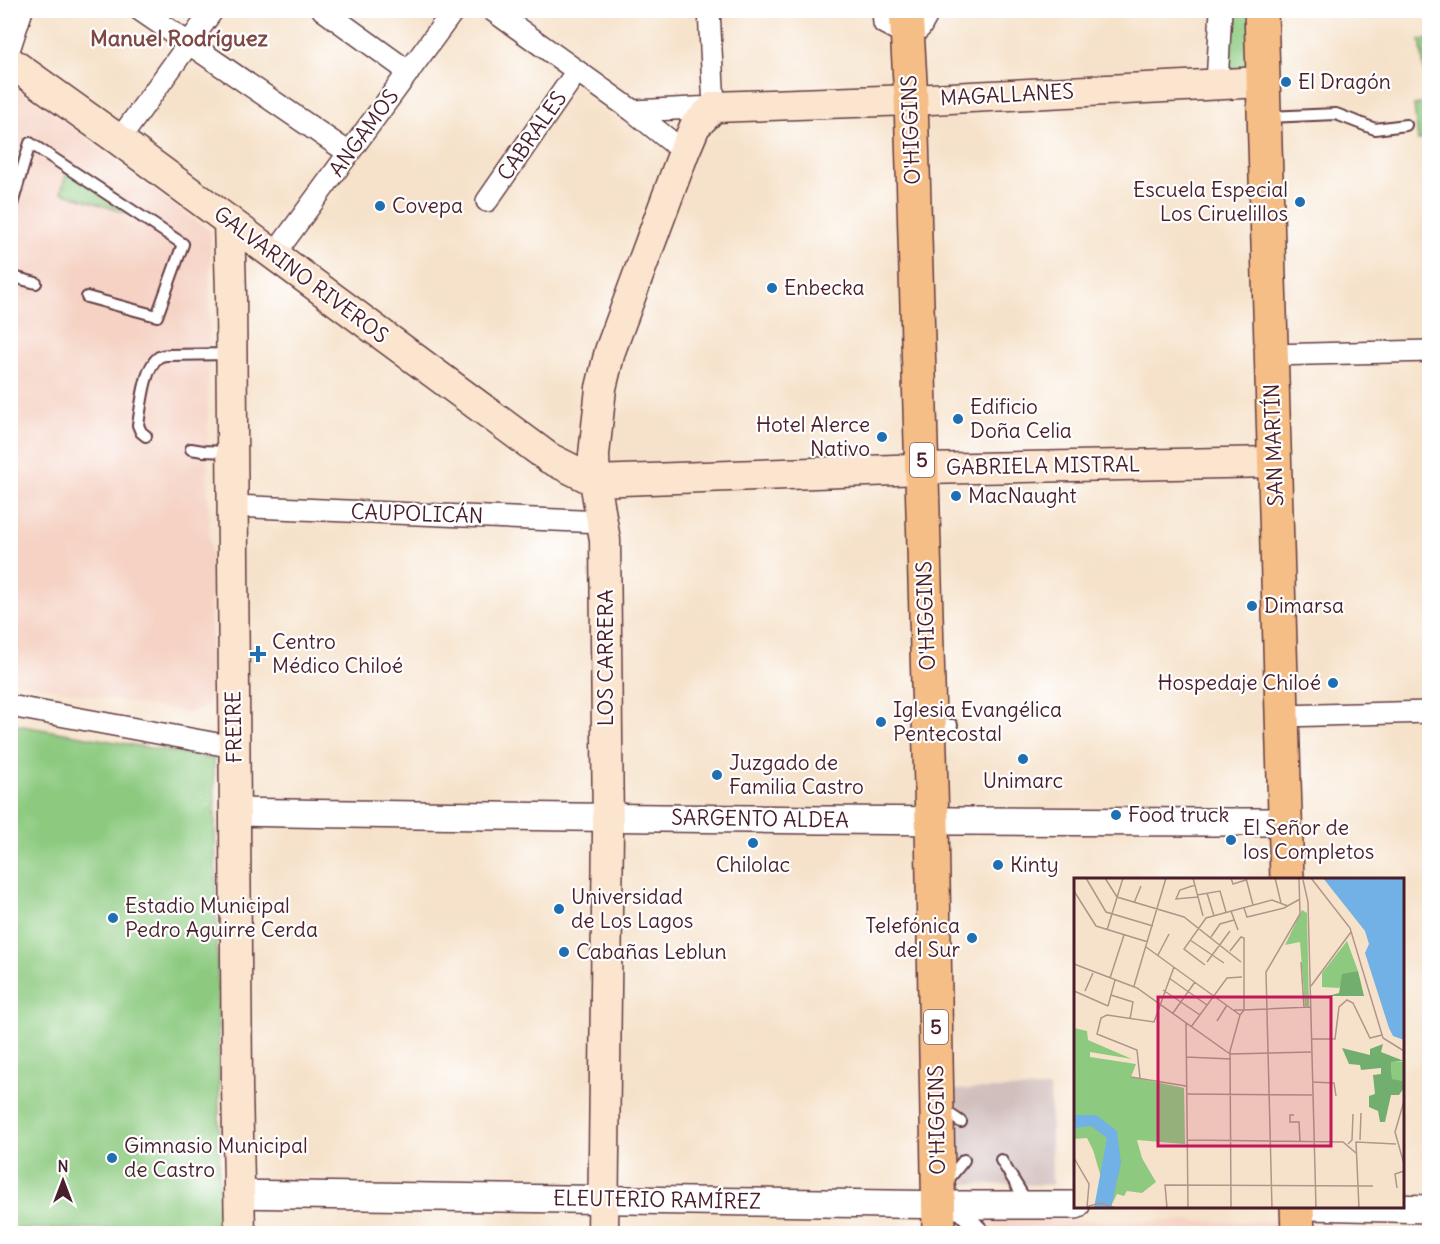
<svg xmlns="http://www.w3.org/2000/svg" width="1440" height="1244" font-family="Delius,sans-serif">
  <style>
    .built { fill: #f5d2c3 }
    .industrial { fill: #d1bfbd }
    .green { fill: #8dca80; stroke: #6c7456; stroke-width: 1.5 }
    .lines { fill: none; stroke-linecap: round; stroke-linejoin: round }
    .service-casing { stroke: #643c43; stroke-width: 14 }
    .pedestrian-casing { stroke: #643c43; stroke-width: 20 }
    .minor-casing { stroke: #643c43; stroke-width: 24 }
    .tertiary-casing { stroke: #643c43; stroke-width: 30 }
    .secondary-casing { stroke: #643c43; stroke-width: 33 }
    .trunk-casing { stroke: #643c43; stroke-width: 36 }
    .service { stroke: #fff; stroke-width: 10 }
    .pedestrian { stroke: #fff; stroke-width: 16 }
    .minor { stroke: #fff; stroke-width: 21 }
    .tertiary { stroke: #fff; stroke-width: 27 }
    .secondary { stroke: #fbe5cf; stroke-width: 30 }
    .trunk { stroke: #f5be86; stroke-width: 33 }
    .poi-dot { fill: #1f6fb2; stroke: #fff; stroke-width: 2 }
    .labels { text-anchor: middle; stroke-width: 4.5; stroke-linejoin: round; paint-order: stroke }
    .shield { fill: #fff; stroke: #80626b; stroke-width: 1.5 }
    .shield-label { font-size: 20px; font-weight: bold; fill: #4a1f2b }
    .poi-label { font-size: 21px; fill: #4a1f2b; stroke: #fff; text-anchor: start }
    .street-label { font-size: 21px; fill: #4a1f2b; stroke: #fff }
    .neighbourhood-label { font-size: 22px; font-weight: bold; fill: #804845; stroke: #fff }
    .inset-road { fill: none; stroke: #b1948a; stroke-width: 1.5 }
    .view { fill: #c2185b; fill-opacity: 0.15; stroke: #c2185b; stroke-width: 3 }
    .inset-edge { fill: none; stroke: #4a1f2b; stroke-width: 3 }
  </style>
  <rect width="100%" height="100%" fill="#fff"/>
  <filter id="ink" filterUnits="userSpaceOnUse"><feTurbulence type="fractalNoise" baseFrequency=".0167" numOctaves="2"/><feDisplacementMap in="SourceGraphic" scale="12" xChannelSelector="R" yChannelSelector="G"/><feConvolveMatrix kernelMatrix="1 2 1 2 8 2 1 2 1" color-interpolation-filters="sRGB"/></filter>
  <filter id="wash" filterUnits="userSpaceOnUse"><feTurbulence type="fractalNoise" baseFrequency=".008" numOctaves="4" result="noise"/><feDisplacementMap in="SourceGraphic" scale="24" xChannelSelector="R" yChannelSelector="G"/><feGaussianBlur stdDeviation="1.35" result="paint"/><feColorMatrix in="noise" values="0 0 0 0 0 0 0 0 0 0 0 0 0 0 0 0 0 1.4 0 .05"/><feComposite in="paint" operator="in"/></filter>
  <g filter="url(#wash)">
    <rect width="100%" height="100%" fill="#f6e2ca"/>
    <path class="built" d="M13,83L109,155L167,200L211,232L207,466L211,576V670L208,707L187,713L11,681L10,92Z
      M986,1217L1029,1220L1282,1222V1234H968L976,1223Z
      M219,1228V1233L11,1234L10,1229Z"/>
    <path class="industrial" d="M1050,1088L1052,1177L1054,1185L955,1184L948,1182L949,1090Z"/>
    <path class="green" d="M1230,11H1252L1254,74H1227Z
      M1429,39V138L1418,140L1414,105L1429,103L1420,40Z
      M68,168L145,219L61,192Z
      M11,724L214,759L219,1077V1228L11,1229Z
      M1137,1228V1233H1055V1229Z"/>
  </g>
  <g filter="url(#ink)">
    <g class="lines">
      <g class="service-casing">
        <path id="service" d="M1268,117L1336,114L1375,129L1406,125
          M10,211L30,143L183,244L157,316L87,297
          M10,276L36,283
          M146,436L141,432L138,425C141,408 144,367 159,357C161,356 166,355 168,355L230,354
          M191,449L203,451L230,452
          M933,725H952
          M942,1109L961,1122
          M1001,1160L1027,1202
          M947,1181L964,1160"/>
      </g>
      <g class="pedestrian-casing">
        <path id="pedestrian" d="M955,1205L983,1234"/>
      </g>
      <g class="minor-casing">
        <path id="minor" d="M140,10L349,153
          M323,10L409,72
          M492,10L633,111L684,152
          M883,10L884,23L907,35L920,28L930,10
          M10,47L22,10
          M1217,84L1221,10
          M633,111L714,107L709,10
          M119,140L213,10
          M487,201L577,71
          M274,255L454,10
          M1271,355L1430,351
          M232,506L602,522
          M10,706L234,747
          M1283,716L1430,712"/>
      </g>
      <g class="tertiary-casing">
        <path id="tertiary" d="M235,812C585,818 935,822 1286,822
          M238,1194L955,1205H1076
          M1310,1206L1430,1209"/>
      </g>
      <g class="secondary-casing">
        <path id="secondary" d="M10,62L119,140L549,458L595,481L922,469L1275,462
          M229,221L231,294L237,1086L240,1234
          M603,1234L608,830L605,540L595,481L594,455L601,388L610,351L684,152L695,126L714,107L911,100L1263,82"/>
      </g>
      <g class="trunk-casing">
        <path id="trunk" d="M906,10L911,100L932,821L939,1234
          M1261,10L1287,880
          M1297,1206L1298,1234"/>
      </g>
      <use href="#service" class="service"/>
      <use href="#pedestrian" class="pedestrian"/>
      <use href="#minor" class="minor"/>
      <use href="#tertiary" class="tertiary"/>
      <use href="#secondary" class="secondary"/>
      <use href="#trunk" class="trunk"/>
    </g>
  </g>
  <g class="poi-dot">
    <circle cx="1286" cy="82" r="6"/>
    <circle cx="1300" cy="202" r="6"/>
    <circle cx="380" cy="206" r="6"/>
    <circle cx="772" cy="288" r="6"/>
    <circle cx="958" cy="419" r="6"/>
    <circle cx="882" cy="437" r="6"/>
    <circle cx="956" cy="496" r="6"/>
    <circle cx="1252" cy="606" r="6"/>
    <path d="M255 645h6v6h6v6h-6v6h-6v-6h-6v-6h6z"/>
    <circle cx="1333" cy="683" r="6"/>
    <circle cx="881" cy="722" r="6"/>
    <circle cx="1023" cy="759" r="6"/>
    <circle cx="717" cy="775" r="6"/>
    <circle cx="1116" cy="815" r="6"/>
    <circle cx="1231" cy="840" r="6"/>
    <circle cx="753" cy="843" r="6"/>
    <circle cx="998" cy="865" r="6"/>
    <circle cx="559" cy="909" r="6"/>
    <circle cx="113" cy="918" r="6"/>
    <circle cx="972" cy="938" r="6"/>
    <circle cx="564" cy="952" r="6"/>
    <circle cx="112" cy="1158" r="6"/>
  </g>
  <g class="labels">
    <g class="shield">
      <rect x="910" y="443" width="24" height="34" rx="4.5"/>
      <rect x="924" y="1010" width="24" height="34" rx="4.5"/>
    </g>
    <g class="shield-label">
      <text x="922" y="467">5</text>
      <text x="936" y="1034">5</text>
    </g>
    <g class="poi-label">
      <text x="1298" y="89">El Dragón</text>
      <text x="1288" y="197" text-anchor="end">Escuela Especial<tspan x="1288" dy="24">Los Ciruelillos</tspan></text>
      <text x="392" y="213">Covepa</text>
      <text x="784" y="295">Enbecka</text>
      <text x="970" y="414">Edificio<tspan x="970" dy="24">Doña Celia</tspan></text>
      <text x="870" y="432" text-anchor="end">Hotel Alerce<tspan x="870" dy="24">Nativo</tspan></text>
      <text x="968" y="503">MacNaught</text>
      <text x="1264" y="613">Dimarsa</text>
      <text x="272" y="649">Centro<tspan x="272" dy="24">Médico Chiloé</tspan></text>
      <text x="1321" y="690" text-anchor="end">Hospedaje Chiloé</text>
      <text x="893" y="717">Iglesia Evangélica<tspan x="893" dy="24">Pentecostal</tspan></text>
      <text x="729" y="770">Juzgado de<tspan x="729" dy="24">Familia Castro</tspan></text>
      <text x="1023" y="788" text-anchor="middle">Unimarc</text>
      <text x="1128" y="822">Food truck</text>
      <text x="1243" y="835">El Señor de<tspan x="1243" dy="24">los Completos</tspan></text>
      <text x="753" y="872" text-anchor="middle">Chilolac</text>
      <text x="1010" y="872">Kinty</text>
      <text x="571" y="904">Universidad<tspan x="571" dy="24">de Los Lagos</tspan></text>
      <text x="125" y="913">Estadio Municipal<tspan x="125" dy="24">Pedro Aguirre Cerda</tspan></text>
      <text x="960" y="933" text-anchor="end">Telefónica<tspan x="960" dy="24">del Sur</tspan></text>
      <text x="576" y="959">Cabañas Leblun</text>
      <text x="124" y="1153">Gimnasio Municipal<tspan x="124" dy="24">de Castro</tspan></text>
    </g>
    <g class="street-label">
      <text transform="translate(1007 95) rotate(-3)" y="7">MAGALLANES</text>
      <text transform="translate(911 130) rotate(-92)" y="7">O'HIGGINS</text>
      <text transform="translate(364 133) rotate(-54)" y="7">ANGAMOS</text>
      <text transform="translate(532 136) rotate(-55)" y="7">CABRALES</text>
      <text transform="translate(301 275) rotate(37)" y="7">GALVARINO RIVEROS</text>
      <text transform="translate(1274 445) rotate(-92)" y="7">SAN MARTÍN</text>
      <text transform="translate(1043 466) rotate(-1)" y="7">GABRIELA MISTRAL</text>
      <text transform="translate(417 514) rotate(2)" y="7">CAUPOLICÁN</text>
      <text transform="translate(926 616) rotate(-92)" y="7">O'HIGGINS</text>
      <text transform="translate(606 658) rotate(-90)" y="7">LOS CARRERA</text>
      <text transform="translate(234 727) rotate(-91)" y="7">FREIRE</text>
      <text transform="translate(760 819) rotate(1)" y="7">SARGENTO ALDEA</text>
      <text transform="translate(937 1120) rotate(-91)" y="7">O'HIGGINS</text>
      <text transform="translate(657 1200) rotate(1)" y="7">ELEUTERIO RAMÍREZ</text>
    </g>
    <g class="neighbourhood-label">
      <text x="179" y="46">Manuel Rodríguez</text>
    </g>
  </g>
  <g transform="translate(1074 878)">
    <rect width="330" height="330" fill="#f6e2ca"/>
    <path d="M228,32L233,35L235,128H231L226,64L211,67ZM273,63L284,93L272,97L265,110L248,109V95ZM0,150L13,153L14,162L58,181L16,174V179L62,186L57,199L110,210L111,266L63,262L68,280L82,304L68,315L53,313L50,318L43,316L36,330L19,272L13,260L0,261ZM317,184H330V208L318,201Z" fill="#8dca80"/>
    <path d="M284,93L290,118H254L265,115L268,96ZM309,166L307,174L330,183L317,184L318,201L328,203L330,210L325,217H317L311,244H306L304,233L295,229V218L301,216L299,197L307,196V190L287,192L286,187L275,186L268,170L296,177V171Z" fill="#72ae6e"/>
    <path d="M249,0H330V162L319,158L315,150L291,75L295,66L291,53ZM0,237H22L43,253L47,285L37,330H20L33,260L17,248L0,250Z" fill="#71b1e5"/>
    <path class="inset-road" d="M12,0L32,34L79,48M31,0L43,19L110,39L167,84M119,0L129,38M157,0L159,6L172,2M172,0L179,27M201,0L207,25M237,0L276,50L309,160L330,173M229,2L234,24L242,330M121,7L106,12L102,21L124,19M0,13L22,48L74,64M133,15L140,38M123,17L146,13L152,34M60,25L67,8M170,30L173,39L210,30L226,21M157,33L164,52M33,52L49,0M137,59L146,46L160,42M116,62L150,85M72,69L166,137M156,73L167,59L170,60V132H160M84,77L95,56M133,84L156,53M227,84L230,129M0,86L63,110L156,176M131,87L110,71L132,40L198,22L214,28M36,100L50,57M95,100L133,127M60,108L92,0M237,108L277,54M89,112L126,137M0,113L34,128M11,113L19,95M37,117L59,124L56,141M34,128L41,102M99,135L121,104M33,137L80,144L100,89M33,137L27,140L23,156L63,172L66,200M143,143L153,127M112,145L114,330M117,149L153,100L168,99M237,161H261L265,129L273,122L279,125L296,160L308,157M156,176L237,174M112,179L157,181M57,199L112,208M238,204L260,205L262,218M112,216L238,217M330,223L321,254L330,286M220,237H216V244H225L226,263M113,262L269,264L282,275M286,262L287,235M274,266L278,262L279,236M0,280L15,306L13,329M323,310L321,296L330,293M8,330L26,325L42,330M93,330L91,307L299,308M157,330L156,173L166,137L170,132L236,129M198,330L192,94L226,36L225,0M285,330L282,264L322,266"/>
    <path class="view" d="M84,119H257V268H84Z"/>
    <rect width="330" height="330" class="inset-edge"/>
  </g>
  <rect width="1440" height="1244" fill="none" stroke="#fff" stroke-width="36"/>
  <g transform="translate(63 1181)" stroke="#ffffff" stroke-width="4.5" paint-order="stroke">
  <path d="M0-4.5L10 22L0 15L-10 22Z" fill="#4a1f2b"/>
  <text y="-9" font-size="16" font-weight="bold" text-anchor="middle" fill="#4a1f2b">N</text>
  </g>
</svg>
